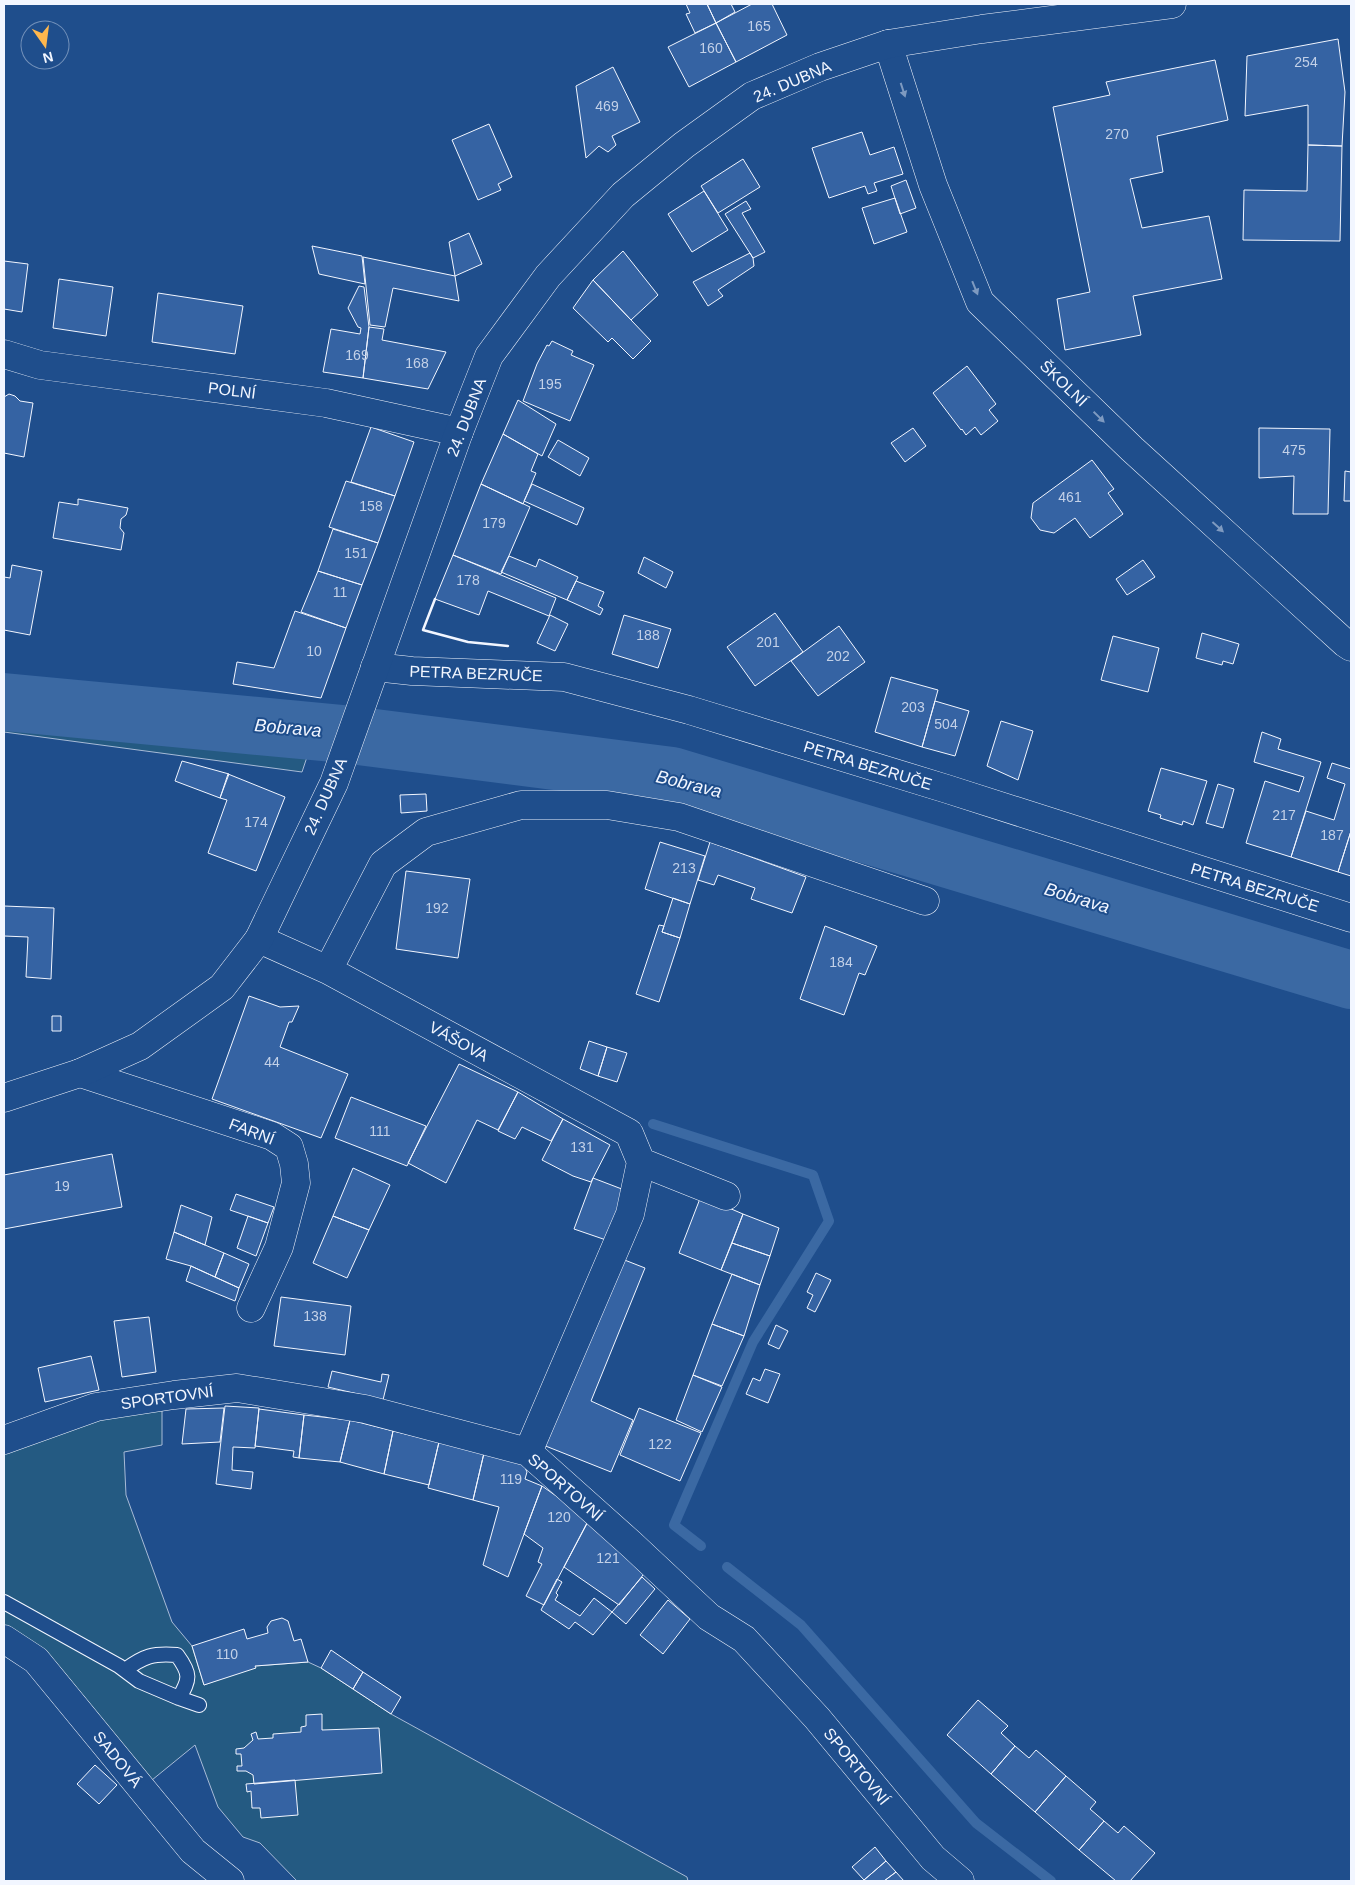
<svg xmlns="http://www.w3.org/2000/svg" width="1355" height="1885" font-family="Arial,sans-serif">
  <style>
    .green { fill: #245a82; stroke: #a8bbd7 }
    .lines { fill: none; stroke-linecap: round; stroke-linejoin: round }
    .stream { stroke: #3b69a3; stroke-width: 10 }
    .river { stroke: #3b69a3; stroke-width: 58 }
    .building { fill: #3563a3; stroke: #f2f6ff }
    .service-casing { stroke: #f2f6ff; stroke-width: 16 }
    .minor-casing { stroke: #f2f6ff; stroke-width: 29 }
    .secondary-casing { stroke: #f2f6ff; stroke-width: 29 }
    .service { stroke: #1f4e8c; stroke-width: 14 }
    .minor { stroke: #1f4e8c; stroke-width: 28 }
    .secondary { stroke: #1f4e8c; stroke-width: 28 }
    .wall { stroke: #f2f6ff; stroke-width: 2.5 }
    .oneway { fill: #7e9ac0 }
    .labels { text-anchor: middle; stroke-width: 4; stroke-linejoin: round; paint-order: stroke }
    .number-label { font-size: 14px; fill: #c3d1e8 }
    .street-label { font-size: 16px; fill: #f2f6ff; stroke: #1f4e8c }
    .water-label { font-size: 18px; font-style: italic; fill: #f2f6ff; stroke: #1f4e8c }
  </style>
  <rect width="100%" height="100%" fill="#1f4e8c"/>
  <path class="green" d="M4,676L93,695L320,718L302,772L4,732Z
    M162,1405V1445L124,1452L126,1495L172,1622L192,1646L204,1685L255,1666L308,1662L321,1668L391,1714L687,1877L688,1881H297L260,1843L243,1837L218,1807L195,1745L152,1780L58,1665L4,1628V1449L85,1418Z"/>
  <g class="lines">
    <path class="stream" d="M653,1124L813,1175L829,1221L753,1342L674,1525L701,1546
      M727,1567L801,1625L976,1823L1051,1881"/>
    <path class="river" d="M4,702L343,734L672,776L1351,980"/>
  </g>
  <path class="building" d="M686,4H707L716,23L695,33L686,14L690,13Z
    M707,4H731L735,12L716,23Z
    M752,4H772L787,35L736,62L716,23Z
    M716,23L736,62L689,87L668,47Z
    M1338,39L1345,92L1342,146L1308,145V105L1245,116L1247,56Z
    M1215,60L1228,120L1157,136L1163,172L1130,179L1142,228L1209,216L1222,279L1133,296L1141,335L1065,350L1057,299L1090,292L1053,107L1110,95L1106,82Z
    M613,67L640,122L612,136L616,145L608,152L599,146L586,158L576,86Z
    M489,124L512,177L498,184L501,190L478,200L452,140Z
    M862,132L870,155L894,147L903,174L874,183L877,191L868,194L865,186L829,198L812,148Z
    M1308,145L1342,146L1340,241L1243,240L1244,190L1307,191Z
    M743,159L760,187L718,213L701,186Z
    M906,180L916,208L900,214L891,186Z
    M704,191L728,230L692,252L668,214Z
    M895,198L907,232L874,244L862,208Z
    M746,201L751,209L742,213L765,252L753,258L725,214Z
    M469,233L482,264L455,276L449,242Z
    M312,246L362,256L365,284L319,274Z
    M623,251L658,295L631,320L593,280Z
    M750,253L753,258L754,266L718,290L723,296L708,306L693,282Z
    M363,257L455,276L459,301L393,288L385,327L370,325Z
    M4,261L28,264L22,312L4,309Z
    M59,279L113,287L106,336L53,328Z
    M593,280L651,341L633,359L612,338L608,342L573,308Z
    M359,286L364,287L369,327L363,378L323,372L331,329L360,334L361,328L358,327L348,308Z
    M158,293L243,306L235,354L152,342Z
    M369,327L384,329L382,340L446,352L428,389L363,378Z
    M552,341L573,351L571,355L594,365L570,421L523,401L537,364L547,345L549,346Z
    M967,366L996,404L989,410L998,421L981,435L975,427L966,435L962,429L961,430L933,393Z
    M9,394L15,396L20,401L33,403L24,457L4,453V397Z
    M518,400L556,424L542,456L503,434Z
    M371,427L414,442L395,496L351,482Z
    M913,428L926,446L905,462L891,443Z
    M1259,428L1330,429L1328,514H1293L1294,476L1259,478Z
    M503,434L538,454L531,471L536,473L523,504L481,484Z
    M558,440L589,458L580,476L548,457Z
    M1092,460L1114,489L1108,493L1123,514L1090,538L1075,518L1054,533L1040,530L1031,518L1033,503Z
    M1345,471L1351,472V501H1344Z
    M346,481L395,496L378,543L329,527Z
    M481,484L530,507L501,574L453,555Z
    M532,484L584,508L577,525L524,501Z
    M78,499L128,508L126,515L121,519L120,528L124,533L121,550L53,538L59,502L78,505Z
    M333,529L378,543L362,585L318,571Z
    M453,555L556,598L549,616L488,591L479,615L435,599Z
    M509,556L536,567L539,559L578,577L567,600L501,572Z
    M644,557L673,572L666,588L638,573Z
    M1143,560L1155,577L1127,595L1116,579Z
    M12,565L42,571L30,635L4,630V577L10,578Z
    M318,571L362,585L346,628L301,612Z
    M576,581L604,592L598,606L603,609L600,615L567,600Z
    M295,611L346,628L321,698L233,684L237,662L274,668Z
    M775,613L803,652L755,686L727,647Z
    M550,615L568,624L555,651L537,643Z
    M624,615L671,629L658,668L612,654Z
    M839,626L865,662L818,696L791,661Z
    M1202,633L1239,644L1233,664L1223,661L1222,665L1196,658Z
    M1113,636L1159,648L1148,692L1101,680Z
    M891,677L938,690L922,747L875,732Z
    M935,701L969,711L955,756L922,747Z
    M1001,721L1033,731L1018,780L987,766Z
    M1262,732L1281,739L1278,749L1321,762L1291,857L1246,843L1265,781L1299,792L1304,777L1254,762Z
    M182,761L229,774L220,798L175,781Z
    M1332,763L1351,769V831L1338,872L1291,857L1306,811L1334,820L1345,784L1327,778Z
    M1161,768L1207,781L1193,825L1183,821L1182,825L1160,818L1161,815L1148,811Z
    M228,774L285,797L256,871L208,853L227,800L220,798Z
    M1218,784L1234,789L1223,828L1206,823Z
    M426,794L427,811L401,813L400,795Z
    M1351,831V876L1338,872Z
    M660,842L705,856L690,904L645,889Z
    M710,842L806,877L792,913L751,899L755,888L718,875L714,885L698,880Z
    M406,871L470,879L458,958L396,949Z
    M673,898L690,904L680,938L662,932Z
    M4,906L54,908L51,979L26,977L28,937L4,936Z
    M659,925L664,926L662,932L680,938L659,1002L636,994Z
    M825,926L877,946L865,975L859,973L844,1015L800,999Z
    M249,996L280,1007L299,1006L292,1022H289L280,1047L348,1074L321,1138L212,1099Z
    M52,1016H61V1031H52Z
    M589,1041L607,1047L598,1076L580,1069Z
    M607,1047L627,1053L617,1082L598,1076Z
    M459,1064L518,1092L498,1130L477,1120L446,1183L408,1163Z
    M518,1092L563,1119L551,1141L522,1127L515,1139L498,1131Z
    M351,1097L426,1126L407,1166L335,1138Z
    M563,1119L610,1145L591,1182L573,1176L542,1160Z
    M112,1154L122,1207L4,1229V1175Z
    M353,1168L390,1185L369,1230L333,1216Z
    M593,1178L627,1191L609,1241L574,1229Z
    M236,1194L274,1207L268,1223L230,1210Z
    M701,1196L743,1214L721,1270L679,1253Z
    M181,1205L212,1217L205,1245L174,1232Z
    M743,1214L779,1228L770,1256L732,1243Z
    M248,1216L268,1223L256,1256L237,1248Z
    M333,1216L369,1230L347,1278L313,1263Z
    M174,1232L224,1253L215,1277L191,1266L166,1259Z
    M732,1243L770,1256L760,1285L721,1270Z
    M224,1253L249,1264L239,1288L215,1277Z
    M622,1259L645,1268L591,1401L633,1420L611,1472L538,1443Z
    M191,1266L239,1288L235,1301L186,1281Z
    M816,1273L831,1280L815,1312L807,1308L813,1295L807,1292Z
    M732,1274L760,1285L744,1336L712,1324Z
    M281,1297L351,1306L345,1355L274,1346Z
    M149,1317L156,1372L122,1377L114,1321Z
    M712,1324L744,1336L722,1386L693,1375Z
    M776,1325L788,1331L779,1349L768,1344Z
    M91,1356L99,1390L45,1402L38,1368Z
    M765,1369L780,1374L768,1403L746,1394L753,1378L760,1381Z
    M332,1371L381,1382L382,1374L389,1375L383,1400L328,1387Z
    M693,1375L722,1387L702,1432L676,1420Z
    M225,1406L259,1408L255,1448L233,1447L232,1470L253,1472L251,1489L216,1484Z
    M224,1408L220,1442L182,1444L186,1409Z
    M639,1408L701,1433L680,1481L620,1455Z
    M259,1409L304,1415L299,1458L293,1457L294,1451L255,1446Z
    M304,1415L350,1420L340,1462L299,1458Z
    M350,1420L393,1431L384,1474L340,1462Z
    M393,1431L439,1442L429,1485L384,1474Z
    M439,1442L484,1453L473,1500L428,1488Z
    M484,1453L523,1463L527,1472L525,1479L542,1486L508,1577L483,1565L499,1507L473,1500Z
    M542,1486L589,1519L544,1605L526,1596L542,1564L538,1562L543,1548L524,1534Z
    M590,1518L647,1570L619,1605L564,1567Z
    M642,1577L655,1589L626,1624L612,1612Z
    M557,1579L562,1582L556,1593L558,1595L555,1600L580,1616L594,1598L612,1612L593,1635L575,1622L569,1629L541,1610Z
    M668,1600L690,1619L663,1654L640,1635Z
    M282,1618L288,1621L294,1641L301,1639L308,1662L255,1666L256,1668L204,1685L192,1646L244,1629L247,1639L268,1633L267,1627L271,1621Z
    M331,1650L363,1672L353,1689L321,1668Z
    M363,1672L401,1697L391,1714L353,1689Z
    M978,1700L1008,1726L1001,1733L1015,1746L991,1774L947,1735Z
    M322,1714V1730L379,1728L382,1773L254,1784L253,1775L246,1771H237V1766H242L241,1754H236V1749L244,1748L253,1740L251,1734L256,1732L258,1739L273,1738V1734L301,1732V1727L306,1726V1715Z
    M1015,1746L1029,1758L1036,1750L1066,1776L1035,1812L991,1774Z
    M95,1765L117,1785L99,1804L77,1784Z
    M1066,1776L1096,1802L1090,1809L1104,1821L1079,1850L1035,1812Z
    M295,1780L298,1815L261,1818L260,1808H252L251,1791L247,1792L246,1784Z
    M1104,1821L1118,1833L1124,1826L1155,1853L1130,1881H1116L1079,1850Z
    M875,1847L886,1861L864,1880L852,1867Z
    M886,1861L896,1872L884,1881H865L864,1880Z
    M896,1872L904,1881H884Z"/>
  <g class="lines">
    <g class="service-casing">
      <path id="service" d="M4,1602L119,1666L139,1681L179,1698L199,1705
        M125,1670C144,1656 153,1653 177,1655C191,1674 190,1679 179,1698"/>
    </g>
    <g class="minor-casing">
      <path id="minor" d="M888,44L933,185L980,302L1132,449L1345,643L1351,647
        M4,354L40,365L326,403L459,432
        M375,667L412,671L564,677L689,710L947,789L1351,918
        M259,939L328,970L629,1133L641,1162L630,1214L528,1452
        M328,970L383,864L426,832L521,805H607L679,817L925,901
        M80,1073L272,1136L289,1147L294,1164L296,1183L279,1247L251,1308
        M641,1162L726,1196
        M4,1440L96,1407L174,1395L237,1388L365,1409L528,1452L631,1544L709,1617L744,1639L817,1718L933,1858L960,1881
        M4,1639L36,1660L193,1851L230,1881"/>
    </g>
    <g class="secondary-casing">
      <path id="secondary" d="M4,1098L80,1073L140,1046L222,987L259,939L334,783L459,432L489,356L548,276L623,195L684,145L752,96L820,67L888,44L982,29L1172,4"/>
    </g>
    <use href="#service" class="service"/>
    <use href="#minor" class="minor"/>
    <use href="#secondary" class="secondary"/>
    <path class="wall" d="M435,599L423,630L468,642L508,646"/>
  </g>
  <defs><path id="oneway-solid" d="M-6-.8H1V-3.2L6.5 0L1 3.2V.8H-6Z" transform="scale(1.25)"/></defs>
  <g class="oneway">
    <use href="#oneway-solid" transform="translate(903 90) rotate(72)"/>
    <use href="#oneway-solid" transform="translate(975 288) rotate(68)"/>
    <use href="#oneway-solid" transform="translate(1099 417) rotate(44)"/>
    <use href="#oneway-solid" transform="translate(1218 527) rotate(42)"/>
  </g>
  <g class="labels">
    <g class="number-label">
      <text x="759" y="31">165</text>
      <text x="711" y="53">160</text>
      <text x="1306" y="67">254</text>
      <text x="607" y="111">469</text>
      <text x="1117" y="139">270</text>
      <text x="357" y="360">169</text>
      <text x="417" y="368">168</text>
      <text x="550" y="389">195</text>
      <text x="1294" y="455">475</text>
      <text x="1070" y="502">461</text>
      <text x="371" y="511">158</text>
      <text x="494" y="528">179</text>
      <text x="356" y="558">151</text>
      <text x="468" y="585">178</text>
      <text x="340" y="597">11</text>
      <text x="648" y="640">188</text>
      <text x="768" y="647">201</text>
      <text x="314" y="656">10</text>
      <text x="838" y="661">202</text>
      <text x="913" y="712">203</text>
      <text x="946" y="729">504</text>
      <text x="1284" y="820">217</text>
      <text x="256" y="827">174</text>
      <text x="1332" y="840">187</text>
      <text x="684" y="873">213</text>
      <text x="437" y="913">192</text>
      <text x="841" y="967">184</text>
      <text x="272" y="1067">44</text>
      <text x="380" y="1136">111</text>
      <text x="582" y="1152">131</text>
      <text x="62" y="1191">19</text>
      <text x="315" y="1321">138</text>
      <text x="660" y="1449">122</text>
      <text x="511" y="1484">119</text>
      <text x="559" y="1522">120</text>
      <text x="608" y="1563">121</text>
      <text x="227" y="1659">110</text>
    </g>
    <g class="street-label">
      <text transform="translate(792 81) rotate(-23)" y="6">24. DUBNA</text>
      <text transform="translate(1064 383) rotate(44)" y="6">ŠKOLNÍ</text>
      <text transform="translate(232 390) rotate(7)" y="6">POLNÍ</text>
      <text transform="translate(466 417) rotate(-69)" y="6">24. DUBNA</text>
      <text transform="translate(476 673) rotate(2)" y="6">PETRA BEZRUČE</text>
      <text transform="translate(868 765) rotate(17)" y="6">PETRA BEZRUČE</text>
      <text transform="translate(325 796) rotate(-66)" y="6">24. DUBNA</text>
      <text transform="translate(1255 887) rotate(17)" y="6">PETRA BEZRUČE</text>
      <text transform="translate(459 1041) rotate(29)" y="6">VÁŠOVA</text>
      <text transform="translate(252 1131) rotate(21)" y="6">FARNÍ</text>
      <text transform="translate(167 1397) rotate(-8)" y="6">SPORTOVNÍ</text>
      <text transform="translate(566 1487) rotate(41)" y="6">SPORTOVNÍ</text>
      <text transform="translate(118 1759) rotate(51)" y="6">SADOVÁ</text>
      <text transform="translate(857 1766) rotate(51)" y="6">SPORTOVNÍ</text>
    </g>
    <g class="water-label">
      <text transform="translate(288 728) rotate(5)" y="6">Bobrava</text>
      <text transform="translate(689 784) rotate(14)" y="6">Bobrava</text>
      <text transform="translate(1077 898) rotate(17)" y="6">Bobrava</text>
    </g>
  </g>
  <rect width="1355" height="1885" fill="none" stroke="#f2f6ff" stroke-width="10"/>
  <g transform="translate(45 45) rotate(166)"><circle r="24" fill="#1f4e8c" stroke="#7391ba"/>
  <path d="M0-4L9 19L0 12L-9 19Z" fill="#ffb74d"/>
  <text y="-8" font-size="14" font-weight="bold" text-anchor="middle" fill="#f2f6ff">N</text>
  </g>
</svg>
